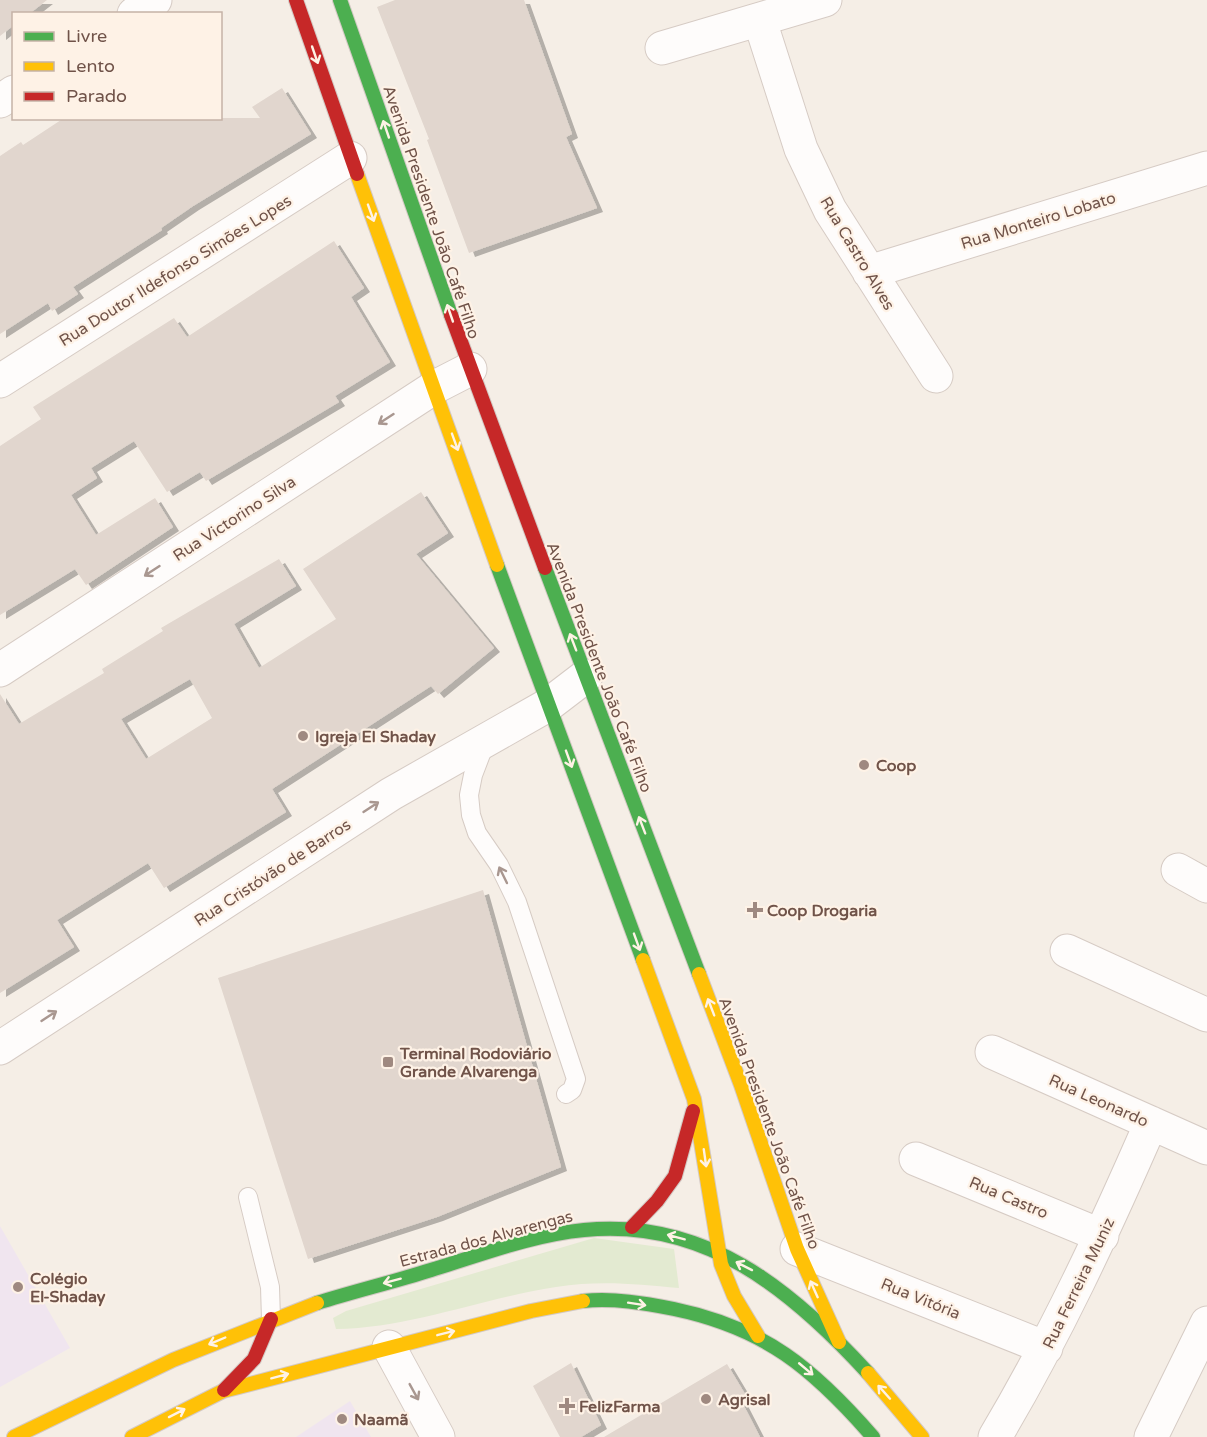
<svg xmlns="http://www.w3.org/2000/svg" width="1207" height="1437" font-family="'Varela Round',sans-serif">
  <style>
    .education { fill: #f0e5ef }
    .green { fill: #e3ead1 }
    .building { fill: #e1d6ce; fill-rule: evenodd; filter: url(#shadow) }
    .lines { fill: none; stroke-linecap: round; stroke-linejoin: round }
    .lane-casing { stroke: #d6cbc4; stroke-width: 20 }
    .street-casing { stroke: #d6cbc4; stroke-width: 35 }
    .fast-casing { stroke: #d3c9c4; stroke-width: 16 }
    .slow-casing { stroke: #d3c9c4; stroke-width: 16 }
    .jam-casing { stroke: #d3c9c4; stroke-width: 16 }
    .lane { stroke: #fefcfb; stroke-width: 18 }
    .street { stroke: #fefcfb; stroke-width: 33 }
    .fast { stroke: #4caf50; stroke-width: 14 }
    .slow { stroke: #ffc107; stroke-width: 14 }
    .jam { stroke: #c62828; stroke-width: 14 }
    .oneway { stroke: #fef2e6 }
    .oneway2 { stroke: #a99790 }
    .poi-dot { fill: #9f8980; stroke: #fef2e6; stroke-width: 2 }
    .labels { text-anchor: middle; stroke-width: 4.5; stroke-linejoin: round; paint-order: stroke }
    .street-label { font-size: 16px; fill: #705349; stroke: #fef2e6 }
    .poi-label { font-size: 16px; font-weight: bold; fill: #705349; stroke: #fef2e6; text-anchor: start }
  </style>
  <defs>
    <filter id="shadow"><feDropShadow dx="6" dy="4" stdDeviation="0" flood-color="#0004"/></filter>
  </defs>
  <rect width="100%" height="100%" fill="#f5eee6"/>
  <path class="education" d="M0,1226L70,1348L0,1387Z
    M350,1401L371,1437H296Z"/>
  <path class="green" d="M594,1238L674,1249L679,1288C636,1284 600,1280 556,1287C482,1298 411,1328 336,1329L333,1318L346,1311Z"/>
  <path class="building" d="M0,0H47L29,14H14V25L0,36Z
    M395,0H524L572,134L566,137L597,208L469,253L427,140L429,139L377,7Z
    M282,88L311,134L193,206L161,228L162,230L73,287L78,294L52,311L48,303L0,334V156L21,142L23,145L64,118H260L252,107Z
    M334,241L364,288L351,297L390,362L335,396L339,402L206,481L200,472L167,492L134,441L91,468L97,478L71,495L96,535L155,498L173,527L86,585L75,569L0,615V446L41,419L33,407L174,318L187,337Z
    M421,492L448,533L416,554L494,648L438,694L431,686L272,789L286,812L164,888L148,863L57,920L74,947L0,993V694L19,724L104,673L102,669L163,631L161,628L279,559L296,586L234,624L259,668L336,619L303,569ZM190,679L212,718L146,759L121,719Z
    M483,890L561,1167L437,1217L308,1259L218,978Z
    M571,1363L601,1425L581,1437H560L533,1386Z
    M727,1364L745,1394L743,1404L760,1437H604Z"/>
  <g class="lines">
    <g class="lane-casing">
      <path id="lane" d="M486,741L473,775L469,795L471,815L477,833L499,865L517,902L576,1079L572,1090L566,1094
        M248,1197L270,1287L271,1319"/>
    </g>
    <g class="street-casing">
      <path id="street" d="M134,14L155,0
        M760,21L801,149L830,210L936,376
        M662,48L825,0
        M0,101L14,92
        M869,272L1207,168
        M0,381L350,158
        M0,670L435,387L470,369
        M1178,870L1207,886
        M1067,951L1207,1015
        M0,1048L391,794L548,705L586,676
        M992,1052L1207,1148
        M916,1159L1102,1236
        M797,1249L1046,1348
        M389,1347L438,1437
        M995,1437C1055,1336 1104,1231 1151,1123
        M1151,1437L1207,1323"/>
    </g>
    <g class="fast-casing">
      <path id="fast" d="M340,0L451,315
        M497,565L643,960
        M545,568L699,974
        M583,1301C614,1298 644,1303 674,1309C765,1328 813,1368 873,1437
        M317,1303C355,1291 393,1282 431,1270C481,1255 531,1235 584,1230C705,1218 791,1289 868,1373"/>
    </g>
    <g class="slow-casing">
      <path id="slow" d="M357,174L497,565
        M643,960L694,1099L721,1264L734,1296L758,1336
        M699,974L741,1085L797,1249L839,1342
        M868,1373L922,1437
        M14,1437L173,1360L317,1303
        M132,1437L223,1391L531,1311L583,1301"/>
    </g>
    <g class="jam-casing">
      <path id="jam" d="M296,0L357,174
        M451,315L545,568
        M632,1227L657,1201L675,1176L693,1111
        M224,1390L254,1359L271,1319"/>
    </g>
    <use href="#lane" class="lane"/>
    <use href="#street" class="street"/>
    <use href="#fast" class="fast"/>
    <use href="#slow" class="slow"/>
    <use href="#jam" class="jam"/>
  </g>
  <defs><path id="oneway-shaft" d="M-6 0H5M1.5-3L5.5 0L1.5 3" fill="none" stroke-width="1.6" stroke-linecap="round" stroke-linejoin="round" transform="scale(1.5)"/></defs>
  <g class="oneway">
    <use href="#oneway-shaft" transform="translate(315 55) rotate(71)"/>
    <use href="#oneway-shaft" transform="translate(386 129) rotate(-109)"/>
    <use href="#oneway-shaft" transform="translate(371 213) rotate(70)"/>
    <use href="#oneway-shaft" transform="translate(450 313) rotate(-109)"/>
    <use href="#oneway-shaft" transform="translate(455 442) rotate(70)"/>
    <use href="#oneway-shaft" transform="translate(573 642) rotate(-111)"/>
    <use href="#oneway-shaft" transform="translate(569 759) rotate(70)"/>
    <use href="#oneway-shaft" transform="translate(642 825) rotate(-111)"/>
    <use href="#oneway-shaft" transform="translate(637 942) rotate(70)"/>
    <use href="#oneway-shaft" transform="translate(711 1007) rotate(-111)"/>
    <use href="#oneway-shaft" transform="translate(705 1158) rotate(82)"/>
    <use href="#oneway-shaft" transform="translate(676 1237) rotate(-165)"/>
    <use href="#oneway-shaft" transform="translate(744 1266) rotate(-153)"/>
    <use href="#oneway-shaft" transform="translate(392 1281) rotate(165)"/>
    <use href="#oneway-shaft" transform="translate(814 1289) rotate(-114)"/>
    <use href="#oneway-shaft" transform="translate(637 1304) rotate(9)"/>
    <use href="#oneway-shaft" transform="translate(446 1333) rotate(-14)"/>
    <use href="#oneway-shaft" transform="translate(217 1341) rotate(157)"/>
    <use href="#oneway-shaft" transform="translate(806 1369) rotate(40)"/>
    <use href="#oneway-shaft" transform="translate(280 1376) rotate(-15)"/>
    <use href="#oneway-shaft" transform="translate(884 1392) rotate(-132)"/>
    <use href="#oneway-shaft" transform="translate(177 1413) rotate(-27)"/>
  </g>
  <g class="oneway2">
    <use href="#oneway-shaft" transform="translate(386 419) rotate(147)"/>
    <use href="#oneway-shaft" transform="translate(152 571) rotate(147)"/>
    <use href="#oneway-shaft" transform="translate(371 807) rotate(-33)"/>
    <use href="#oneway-shaft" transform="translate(503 875) rotate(-116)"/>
    <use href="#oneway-shaft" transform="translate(49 1016) rotate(-33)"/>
    <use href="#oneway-shaft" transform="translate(414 1392) rotate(61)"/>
  </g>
  <g class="poi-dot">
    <circle cx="303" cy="736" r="6"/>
    <circle cx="864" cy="765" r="6"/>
    <path d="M752 901h6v6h6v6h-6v6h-6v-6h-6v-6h6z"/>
    <rect x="382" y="1056" width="12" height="12" rx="3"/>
    <circle cx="18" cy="1287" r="6"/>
    <circle cx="706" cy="1399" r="6"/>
    <path d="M564 1397h6v6h6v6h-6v6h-6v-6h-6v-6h6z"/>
    <circle cx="342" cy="1419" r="6"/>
  </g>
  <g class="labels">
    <g class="street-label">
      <text transform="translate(432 212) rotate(71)" y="6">Avenida Presidente João Café Filho</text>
      <text transform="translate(1038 220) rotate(-17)" y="6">Rua Monteiro Lobato</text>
      <text transform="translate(858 253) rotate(59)" y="6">Rua Castro Alves</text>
      <text transform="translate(175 270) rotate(-32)" y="6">Rua Doutor Ildefonso Simões Lopes</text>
      <text transform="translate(234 518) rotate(-33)" y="6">Rua Victorino Silva</text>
      <text transform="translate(600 667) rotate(69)" y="6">Avenida Presidente João Café Filho</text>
      <text transform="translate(272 872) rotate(-33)" y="6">Rua Cristóvão de Barros</text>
      <text transform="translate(1099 1100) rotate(24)" y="6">Rua Leonardo</text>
      <text transform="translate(770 1123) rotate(70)" y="6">Avenida Presidente João Café Filho</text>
      <text transform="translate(1009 1197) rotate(23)" y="6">Rua Castro</text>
      <text transform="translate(486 1238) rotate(-15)" y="6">Estrada dos Alvarengas</text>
      <text transform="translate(1078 1283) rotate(-64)" y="6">Rua Ferreira Muniz</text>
      <text transform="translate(921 1298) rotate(22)" y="6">Rua Vitória</text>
    </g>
    <g class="poi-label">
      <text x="315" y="742">Igreja El Shaday</text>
      <text x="876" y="771">Coop</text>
      <text x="767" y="916">Coop Drogaria</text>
      <text x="400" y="1059">Terminal Rodoviário<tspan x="400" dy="18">Grande Alvarenga</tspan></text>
      <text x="30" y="1284">Colégio<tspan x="30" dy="18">El-Shaday</tspan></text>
      <text x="718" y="1405">Agrisal</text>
      <text x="579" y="1412">FelizFarma</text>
      <text x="354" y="1425">Naamã</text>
    </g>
  </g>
  <rect x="12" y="12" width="210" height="108" fill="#fef2e6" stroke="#c5b2a7" stroke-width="1.5"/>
  <rect x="24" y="32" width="30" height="9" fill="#4caf50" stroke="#c5b2a7" stroke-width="1.5"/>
  <text x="66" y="42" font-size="18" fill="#705349">Livre</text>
  <rect x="24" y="62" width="30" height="9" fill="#ffc107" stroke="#c5b2a7" stroke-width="1.5"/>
  <text x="66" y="72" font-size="18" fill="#705349">Lento</text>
  <rect x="24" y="92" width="30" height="9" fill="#c62828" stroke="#c5b2a7" stroke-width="1.5"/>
  <text x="66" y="102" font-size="18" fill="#705349">Parado</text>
</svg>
